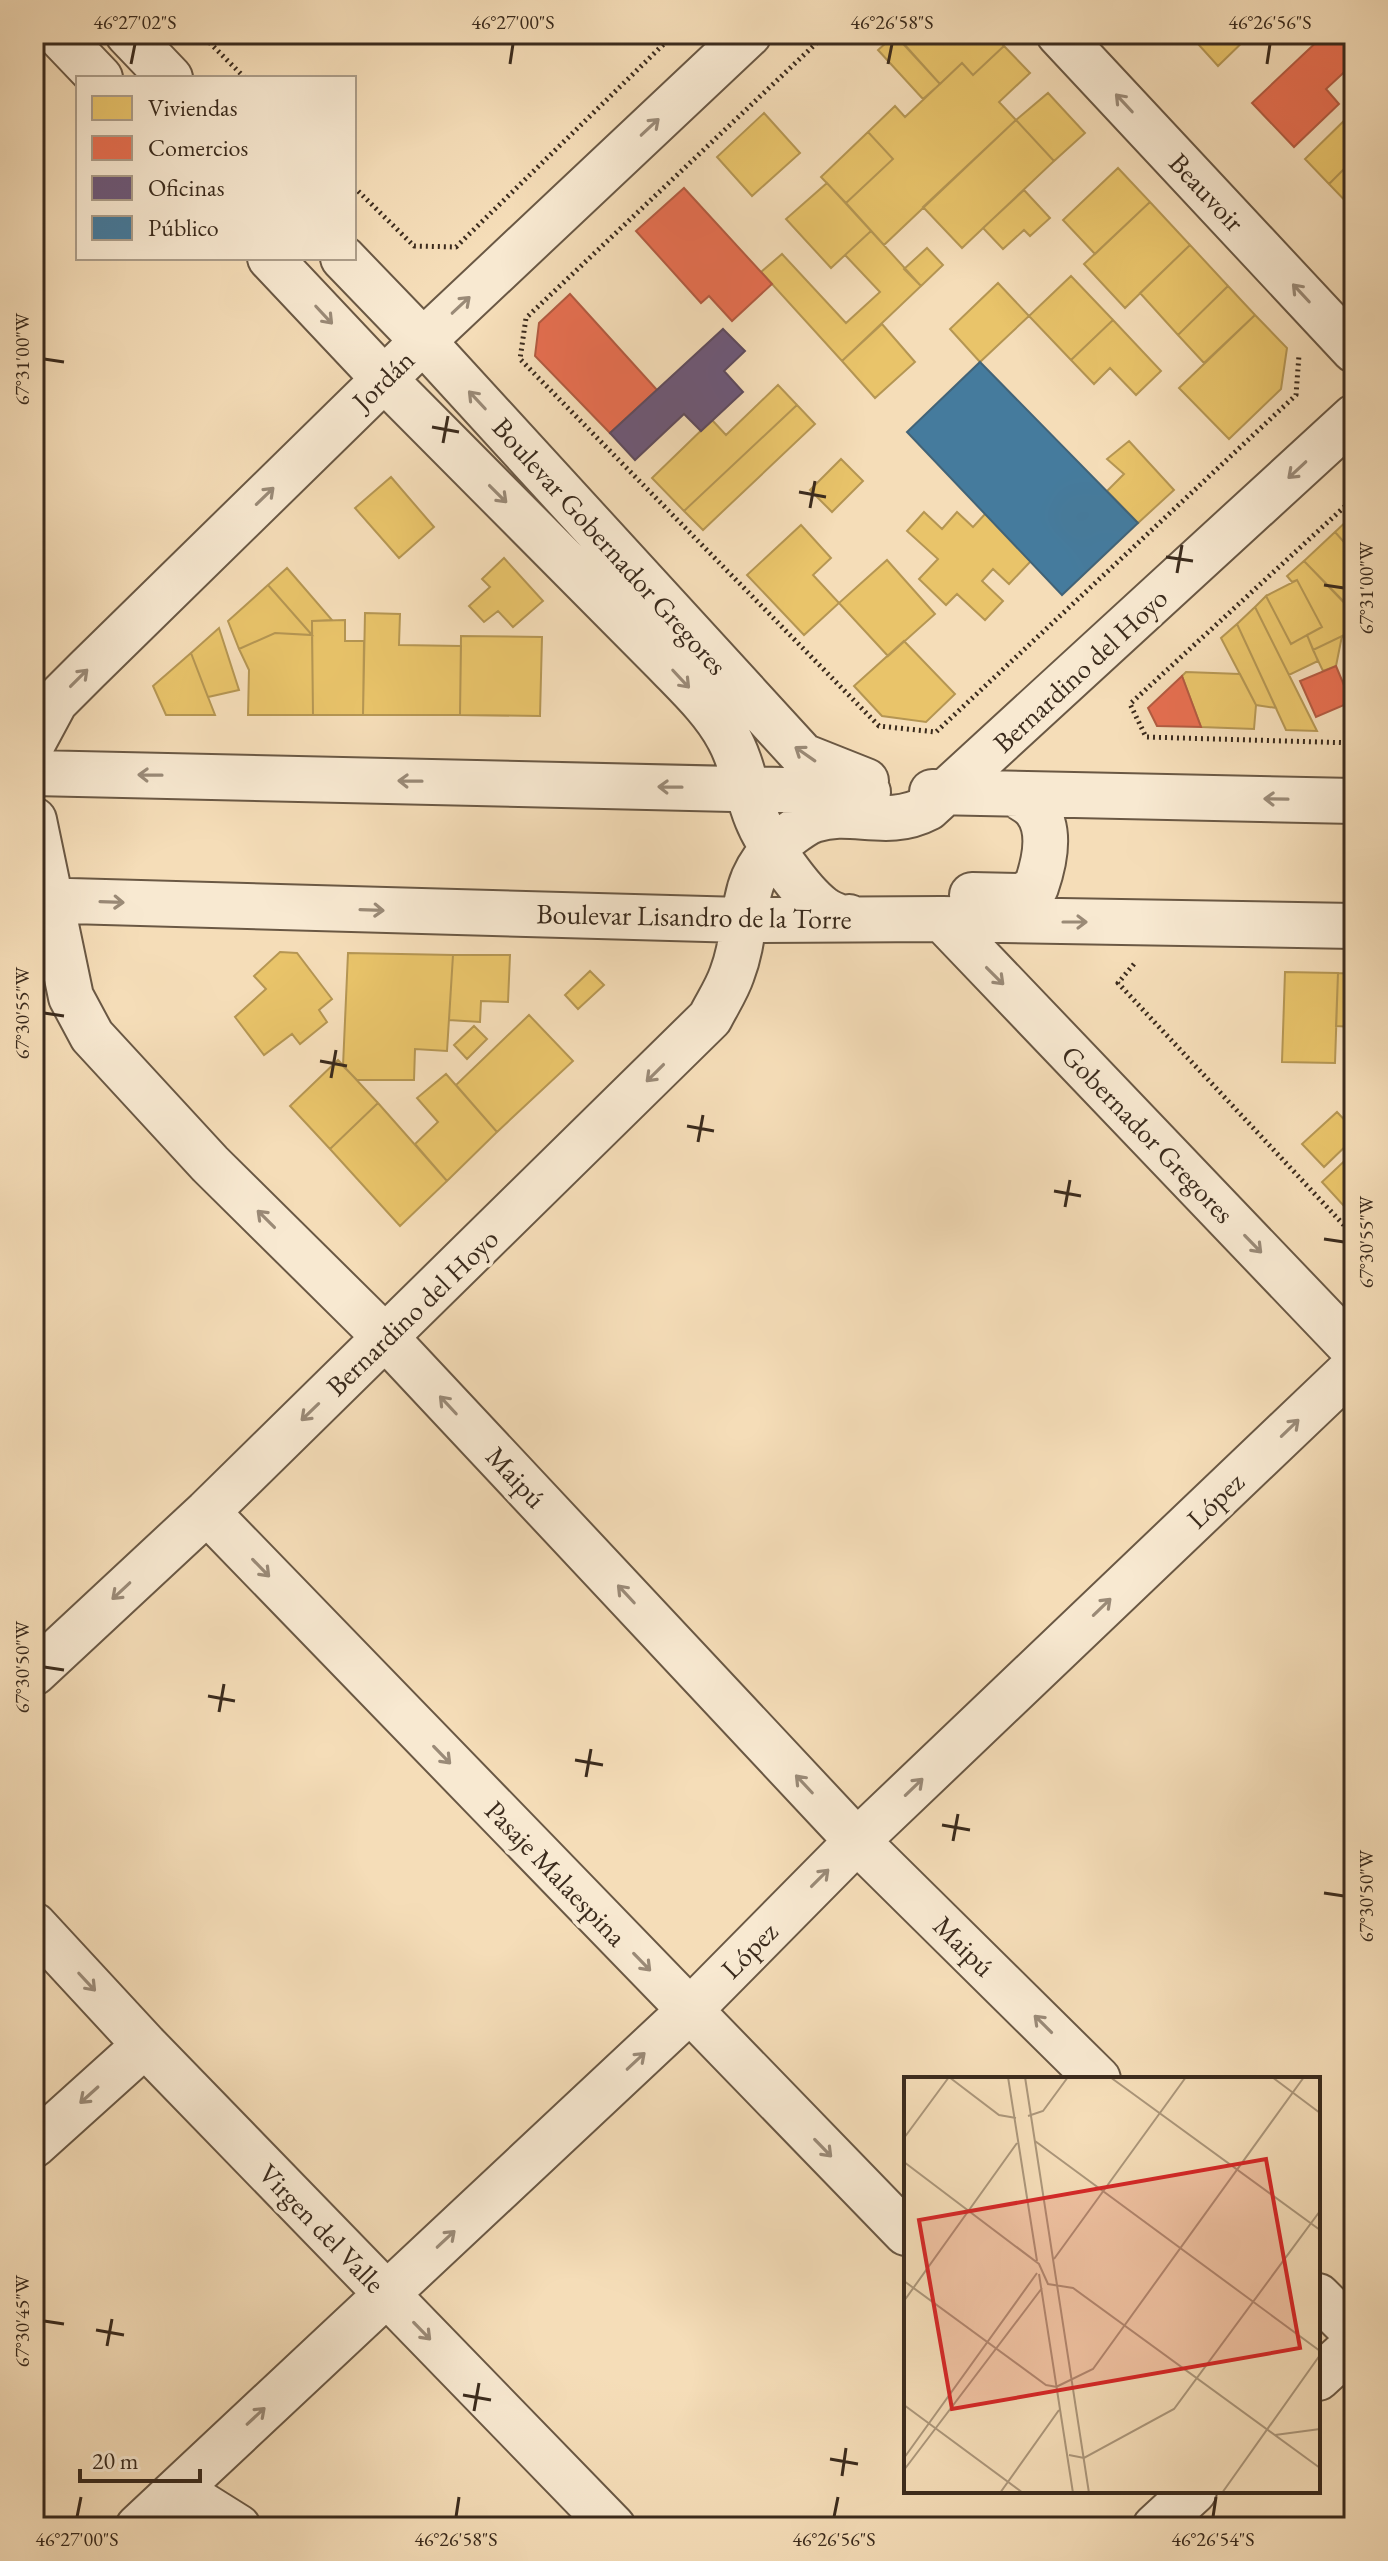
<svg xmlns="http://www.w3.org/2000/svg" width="1388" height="2561" font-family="'EB Garamond',serif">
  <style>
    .homes { fill: #e9c46a; stroke: #b59653; stroke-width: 2 }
    .shops { fill: #e76f51; stroke: #b35b41; stroke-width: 2 }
    .offices { fill: #6d597a; stroke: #5e4b5e; stroke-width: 2 }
    .public { fill: #457b9d; stroke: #426377; stroke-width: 2 }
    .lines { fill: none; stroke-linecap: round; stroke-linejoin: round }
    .minor-casing { stroke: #6a5844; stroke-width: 48 }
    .path { stroke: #3b2b1d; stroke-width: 5; stroke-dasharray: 2 4; stroke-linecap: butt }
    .minor { stroke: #f8e9d1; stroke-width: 44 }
    .oneway { stroke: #9a8a77 }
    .ticks { fill: none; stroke: #3b2b1d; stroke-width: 3 }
    .labels { text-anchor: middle; stroke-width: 8; stroke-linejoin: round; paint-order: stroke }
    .street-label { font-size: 28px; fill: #3b2b1d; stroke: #f8e9d1 }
    .inset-road { fill: none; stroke: #ab967a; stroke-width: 2 }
    .view { fill: #d62828; fill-opacity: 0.15; stroke: #d62828; stroke-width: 4 }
    .inset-edge { fill: none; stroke: #3b2b1d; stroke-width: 4 }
    .neatline { fill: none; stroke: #3b2b1d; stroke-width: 3 }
    .ticks-label { font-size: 20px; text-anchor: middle; fill: #3b2b1d }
  </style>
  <rect width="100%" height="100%" fill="#f5ddb8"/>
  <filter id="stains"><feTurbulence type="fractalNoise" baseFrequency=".0025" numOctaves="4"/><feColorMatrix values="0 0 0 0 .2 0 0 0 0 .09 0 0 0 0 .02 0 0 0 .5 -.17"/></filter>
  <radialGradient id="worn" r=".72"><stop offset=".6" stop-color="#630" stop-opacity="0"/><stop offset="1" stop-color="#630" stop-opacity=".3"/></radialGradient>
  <path class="homes" d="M993,34L1004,46L973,75L962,63L940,84L895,34Z
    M1189,34H1251L1218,66Z
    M895,35L940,84L923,99L878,50Z
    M1004,46L1030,73L999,102L1016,120L884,245L846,203L893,159L868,132L895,106L905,117L962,63L973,75Z
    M1048,93L1085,133L1054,161L1016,120Z
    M1354,111V159L1329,184L1305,159Z
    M764,113L800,153L752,196L717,157Z
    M1016,120L1054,161L962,248L923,207Z
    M868,132L893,159L846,203L821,177Z
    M1354,159V210L1329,184Z
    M1118,168L1150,202L1095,254L1063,220Z
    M827,183L871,231L831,268L786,219Z
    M1024,190L1050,218L1030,236L1024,230L1003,249L983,228Z
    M1150,202L1190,245L1125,308L1084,264Z
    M871,231L921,286L842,361L761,272L782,254L846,323L880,292L845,255Z
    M1190,245L1228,286L1178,335L1140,293Z
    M927,248L943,265L921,286L904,269Z
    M1071,276L1113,320L1071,360L1029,316Z
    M998,283L1029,316L980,362L950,329Z
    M1228,286L1255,315L1204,363L1178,335Z
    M1255,315L1287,348L1281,389L1229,439L1179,388Z
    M1113,320L1161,371L1136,395L1110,368L1094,384L1071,360Z
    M882,324L915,362L875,398L842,361Z
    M778,385L797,405L684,511L652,478L712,420L726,435Z
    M797,405L815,424L703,530L684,511Z
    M1129,441L1174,490L1138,523L1107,491L1124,474L1107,459Z
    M841,459L863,481L832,512L810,490Z
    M391,477L434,527L399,558L355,508Z
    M924,512L942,529L957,512L973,527L986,513L1031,561L1009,584L993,569L982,581L1003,601L985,620L957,594L946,605L919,579L938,559L907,531Z
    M1354,514V547L1351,550L1335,532Z
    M801,525L831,558L813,575L839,603L804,635L747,575Z
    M1335,532L1351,550L1354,547V612L1304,561Z
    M504,558L543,601L513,627L498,611L484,622L469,606L490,587L482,579Z
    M887,560L935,614L888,656L839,603Z
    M1304,561L1353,612L1349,638L1342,636L1313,650L1307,635L1322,627L1297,580L1292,582L1287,576Z
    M287,568L332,620L312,621V635L268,585Z
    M1297,580L1322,627L1291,644L1266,596Z
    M268,585L312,635L275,633L239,649L228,621Z
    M1266,596L1291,644L1307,635L1318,661L1289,675L1255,607Z
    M1255,607L1317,731L1286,730L1237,624Z
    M365,613L400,614L399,645L461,646L460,715H363Z
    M345,620V641H364L363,715H313L312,621Z
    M1237,624L1276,708L1256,705L1221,638Z
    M219,628L239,690L208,697L191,653Z
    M1354,632V695L1348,694Z
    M275,633L312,635L313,715H248L249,670L239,649Z
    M461,636L542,637L540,716L460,715Z
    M1342,636L1336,666L1323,671L1313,650Z
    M904,641L955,694L926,722L882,716L854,686Z
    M191,653L208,697L215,715H166L153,686Z
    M1186,672L1240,674L1256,705L1254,729L1201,727L1182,676Z
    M280,952L297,953L332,999L319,1010L327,1022L300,1044L292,1034L264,1055L235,1017L266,989L254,976Z
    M348,953L453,955L447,1051L415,1049L414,1080H357L343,1066Z
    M453,955H510L508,1002L481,1001L480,1022L449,1020Z
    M590,971L604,985L578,1009L565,995Z
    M1285,972L1338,973L1335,1063L1282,1062Z
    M1338,973L1354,974V1027L1336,1026Z
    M529,1015L573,1061L497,1132L456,1085Z
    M474,1026L487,1039L467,1059L454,1045Z
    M338,1060L378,1103L330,1149L290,1106Z
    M446,1074L497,1132L447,1181L415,1144L438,1122L417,1098Z
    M378,1103L447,1181L400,1226L330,1149Z
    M1337,1112L1354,1130V1138L1324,1167L1302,1144Z
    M1354,1152V1217L1322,1182Z"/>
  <path class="shops" d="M1325,34H1345L1354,44V63L1326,89L1339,104L1294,147L1252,103Z
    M684,188L772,284L732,321L709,296L701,303L636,231Z
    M570,294L657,390L610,433L535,356L539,323Z
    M1336,666L1351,702L1316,717L1300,681Z
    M1182,676L1201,727L1157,726L1148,708Z"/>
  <path class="offices" d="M723,329L745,351L724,371L743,392L701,431L684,414L635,460L610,433Z"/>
  <path class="public" d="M980,362L1138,523L1062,595L907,432Z"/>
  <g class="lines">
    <g class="minor-casing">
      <path id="minor" d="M58,34L100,78
        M128,34L170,78
        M1059,34L1354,350
        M270,258L384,379L665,662C687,685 713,709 728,737C743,763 746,792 757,819C767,844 801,892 822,908C828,913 837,916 844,919L849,917
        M343,258L423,341L803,756L866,781
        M34,741L55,702L87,670L423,341L749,34
        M34,773L868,792
        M932,792L1354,801
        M34,820L71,997L92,1036L210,1164L386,1338L857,1841L1098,2079
        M972,895L1022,896L1036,887C1044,864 1052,831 1036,810C1031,803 1022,799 1015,794
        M34,900L742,920L942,919L1354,926
        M942,919L1354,1350
        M207,1512L906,2233
        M34,1673L207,1512L710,1018C717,1004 727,989 732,974C753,920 732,879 788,836C796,830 805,823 814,820C852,807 886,830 928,808L1354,417
        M34,1925L145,2045L613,2527
        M34,2145L145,2045
        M1318,2296L1354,2332
        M1318,2378L1354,2345
        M181,2487L187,2495L238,2527
        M138,2527L689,2011L857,1841L1354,1367
        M1155,2527L1194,2491"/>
    </g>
    <path class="path" d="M201,34L245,78
      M826,34L526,318L520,359L879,726L936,732L1296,395L1299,355
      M354,187L414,246L456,247L674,34
      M1354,498L1130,704L1146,737L1354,743
      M1134,964L1118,983L1354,1236"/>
    <use href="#minor" class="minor"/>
  </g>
  <defs><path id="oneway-shaft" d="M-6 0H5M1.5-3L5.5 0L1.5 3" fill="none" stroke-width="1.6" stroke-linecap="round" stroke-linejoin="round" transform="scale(2)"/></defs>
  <g class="oneway">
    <use href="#oneway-shaft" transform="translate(1124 103) rotate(-133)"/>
    <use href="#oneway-shaft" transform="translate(650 127) rotate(-43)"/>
    <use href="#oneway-shaft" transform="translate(1301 293) rotate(-133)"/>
    <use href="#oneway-shaft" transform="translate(461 305) rotate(-43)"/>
    <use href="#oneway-shaft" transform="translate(324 315) rotate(47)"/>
    <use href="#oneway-shaft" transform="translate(477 400) rotate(-133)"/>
    <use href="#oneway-shaft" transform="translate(1297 470) rotate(137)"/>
    <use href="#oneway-shaft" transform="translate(498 494) rotate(45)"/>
    <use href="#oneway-shaft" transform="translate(265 496) rotate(-44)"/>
    <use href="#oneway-shaft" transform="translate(79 678) rotate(-45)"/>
    <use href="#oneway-shaft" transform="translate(681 679) rotate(47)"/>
    <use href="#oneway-shaft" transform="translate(805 754) rotate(-145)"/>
    <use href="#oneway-shaft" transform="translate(150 775) rotate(-179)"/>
    <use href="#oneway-shaft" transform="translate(410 781) rotate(-179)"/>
    <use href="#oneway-shaft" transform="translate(670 787) rotate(-179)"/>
    <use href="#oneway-shaft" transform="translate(1276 799) rotate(-179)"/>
    <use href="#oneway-shaft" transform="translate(112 902) rotate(2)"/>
    <use href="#oneway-shaft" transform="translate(372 910) rotate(2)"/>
    <use href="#oneway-shaft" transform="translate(1075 922)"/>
    <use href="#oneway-shaft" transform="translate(995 976) rotate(45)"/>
    <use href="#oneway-shaft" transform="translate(655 1073) rotate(135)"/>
    <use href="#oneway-shaft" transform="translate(266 1219) rotate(-135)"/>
    <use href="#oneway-shaft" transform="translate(1253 1244) rotate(46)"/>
    <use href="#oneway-shaft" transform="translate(448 1405) rotate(-133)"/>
    <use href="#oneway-shaft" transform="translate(310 1412) rotate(136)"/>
    <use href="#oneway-shaft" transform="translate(1290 1428) rotate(-44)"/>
    <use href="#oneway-shaft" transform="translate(261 1568) rotate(46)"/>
    <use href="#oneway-shaft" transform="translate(121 1591) rotate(137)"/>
    <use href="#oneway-shaft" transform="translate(626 1594) rotate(-133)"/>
    <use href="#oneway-shaft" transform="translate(1102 1607) rotate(-44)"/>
    <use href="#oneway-shaft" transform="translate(442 1755) rotate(46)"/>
    <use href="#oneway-shaft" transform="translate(804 1784) rotate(-133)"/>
    <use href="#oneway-shaft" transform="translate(914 1787) rotate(-44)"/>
    <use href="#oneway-shaft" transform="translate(820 1878) rotate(-45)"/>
    <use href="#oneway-shaft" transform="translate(642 1962) rotate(46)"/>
    <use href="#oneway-shaft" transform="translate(87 1982) rotate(47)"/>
    <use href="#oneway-shaft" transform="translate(1043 2024) rotate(-135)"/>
    <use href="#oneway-shaft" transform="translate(636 2061) rotate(-43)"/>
    <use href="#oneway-shaft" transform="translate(89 2095) rotate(138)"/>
    <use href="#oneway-shaft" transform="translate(823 2148) rotate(46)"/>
    <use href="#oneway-shaft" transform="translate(446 2239) rotate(-43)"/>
    <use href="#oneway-shaft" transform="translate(422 2331) rotate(46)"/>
    <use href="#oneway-shaft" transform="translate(256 2416) rotate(-43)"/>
  </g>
  <path class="ticks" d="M131,64L135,44M510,64L513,44M888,64L892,44M1267,64L1270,44M44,359L64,362M432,427L459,432M443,443L448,416M799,492L826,497M810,508L815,481M1166,557L1193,561M1177,573L1182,545M1324,585L1344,588M44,1013L64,1016M320,1061L347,1066M331,1078L336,1050M687,1126L714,1131M698,1142L703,1115M1054,1191L1081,1196M1065,1207L1070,1180M1324,1239L1344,1242M44,1667L64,1670M208,1696L235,1701M219,1712L224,1684M575,1760L603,1765M586,1777L591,1749M942,1825L970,1830M953,1841L958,1814M1324,1893L1344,1896M44,2321L64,2324M96,2330L124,2335M107,2346L112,2319M463,2395L491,2400M474,2411L479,2383M830,2459L858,2464M842,2476L846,2448M77,2517L81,2497M456,2517L459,2497M834,2517L838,2497M1213,2517L1216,2497"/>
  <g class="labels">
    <g class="street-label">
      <text transform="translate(1207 192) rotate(47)" y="10">Beauvoir</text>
      <text transform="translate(383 380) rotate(-44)" y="10">Jordán</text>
      <text transform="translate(610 546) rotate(48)" y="10">Boulevar Gobernador Gregores</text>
      <text transform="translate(1080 670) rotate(-43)" y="10">Bernardino del Hoyo</text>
      <text transform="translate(694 916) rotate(1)" y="10">Boulevar Lisandro de la Torre</text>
      <text transform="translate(1148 1134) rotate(46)" y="10">Gobernador Gregores</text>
      <text transform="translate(412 1312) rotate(-44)" y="10">Bernardino del Hoyo</text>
      <text transform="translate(516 1477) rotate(47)" y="10">Maipú</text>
      <text transform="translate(1215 1500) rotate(-44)" y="10">López</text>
      <text transform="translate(556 1873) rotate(46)" y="10">Pasaje Malaespina</text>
      <text transform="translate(964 1946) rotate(45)" y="10">Maipú</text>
      <text transform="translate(749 1950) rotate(-45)" y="10">López</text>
      <text transform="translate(322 2228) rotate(46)" y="10">Virgen del Valle</text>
    </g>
  </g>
  <g transform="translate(904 2077)">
    <rect width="416" height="416" fill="#f5ddb8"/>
    <path class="inset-road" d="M45,0L95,38L112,41M104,0L133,184M121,0L185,416M206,0L416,153M368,0L416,36M124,39L139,34L164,0M0,61L45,0M131,64L416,274M0,85L135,187L144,207L169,211L416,391M150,182L282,0M135,197L169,416M0,204L142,308L153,310M0,224L113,66M152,310L189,292L400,0M0,328L119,416M371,358L416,352M165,378L180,381L270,332L416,134M0,381L133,196M0,393L138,211M96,416L155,333M318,416L416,278"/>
    <path class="view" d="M362,82L396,271L48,332L15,143Z"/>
    <rect width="416" height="416" class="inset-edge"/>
  </g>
  <rect width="1388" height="2561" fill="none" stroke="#f5ddb8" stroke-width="88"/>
  <rect x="76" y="76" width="280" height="184" fill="#f8e9d1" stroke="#ac9d89" stroke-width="2"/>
  <rect x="92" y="96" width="40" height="24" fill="#e9c46a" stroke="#ac9d89" stroke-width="2"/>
  <text x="148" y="116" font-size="24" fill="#3b2b1d">Viviendas</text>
  <rect x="92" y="136" width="40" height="24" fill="#e76f51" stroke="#ac9d89" stroke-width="2"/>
  <text x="148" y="156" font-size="24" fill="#3b2b1d">Comercios</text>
  <rect x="92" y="176" width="40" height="24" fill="#6d597a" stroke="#ac9d89" stroke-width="2"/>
  <text x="148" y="196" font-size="24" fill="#3b2b1d">Oficinas</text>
  <rect x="92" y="216" width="40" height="24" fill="#457b9d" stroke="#ac9d89" stroke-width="2"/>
  <text x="148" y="236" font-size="24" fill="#3b2b1d">Público</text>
  <path d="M80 2469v12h120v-12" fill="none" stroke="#3b2b1d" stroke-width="4"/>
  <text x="92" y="2469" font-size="24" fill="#3b2b1d" stroke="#f8e9d1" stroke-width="6" paint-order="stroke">20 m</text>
  <rect x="44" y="44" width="1300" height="2473" class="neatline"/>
  <g class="ticks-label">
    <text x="135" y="29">46°27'02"S</text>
    <text x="513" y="29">46°27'00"S</text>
    <text x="892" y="29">46°26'58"S</text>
    <text x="1270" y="29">46°26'56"S</text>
    <text transform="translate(22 359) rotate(-90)" y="7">67°31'00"W</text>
    <text transform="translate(1366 588) rotate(-90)" y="7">67°31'00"W</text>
    <text transform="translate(22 1013) rotate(-90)" y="7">67°30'55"W</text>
    <text transform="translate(1366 1242) rotate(-90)" y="7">67°30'55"W</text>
    <text transform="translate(22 1667) rotate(-90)" y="7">67°30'50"W</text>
    <text transform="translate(1366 1896) rotate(-90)" y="7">67°30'50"W</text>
    <text transform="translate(22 2321) rotate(-90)" y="7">67°30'45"W</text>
    <text x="77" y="2546">46°27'00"S</text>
    <text x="456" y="2546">46°26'58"S</text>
    <text x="834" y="2546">46°26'56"S</text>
    <text x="1213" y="2546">46°26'54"S</text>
  </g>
  <rect width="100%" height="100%" filter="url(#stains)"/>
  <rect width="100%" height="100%" fill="url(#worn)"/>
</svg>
